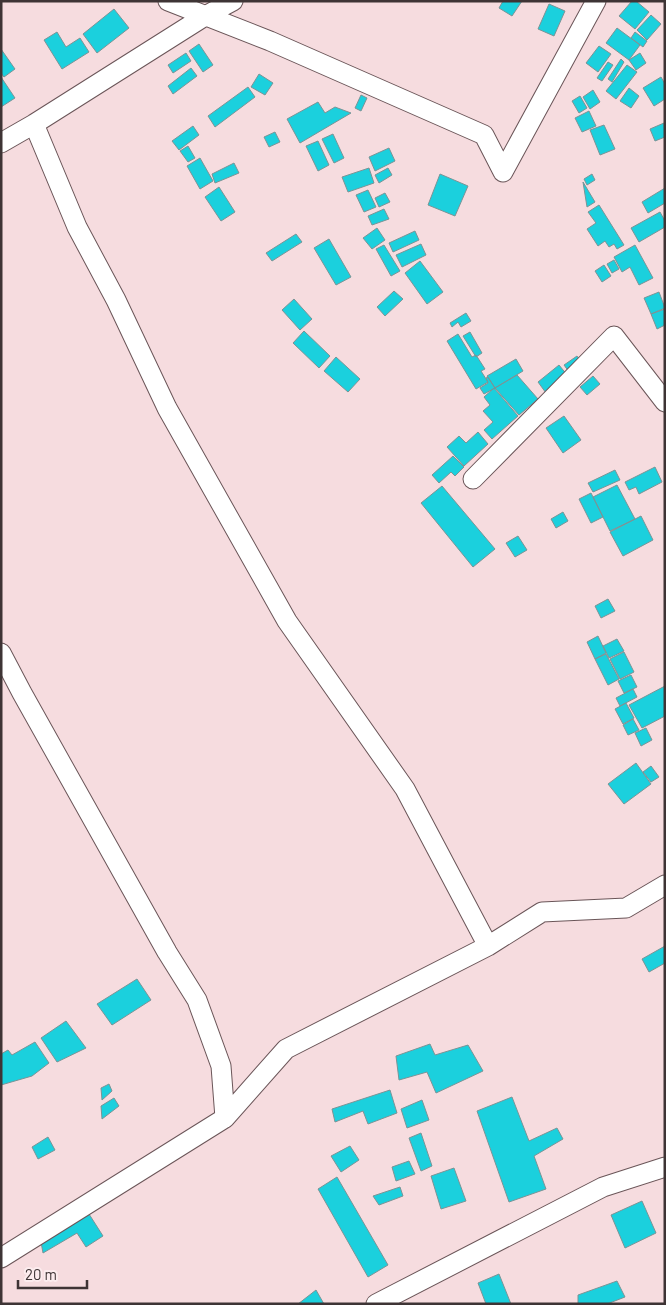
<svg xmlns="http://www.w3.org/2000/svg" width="666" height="1305" font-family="Barlow,sans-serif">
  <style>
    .building { fill: #1bd0dd; stroke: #7a9496 }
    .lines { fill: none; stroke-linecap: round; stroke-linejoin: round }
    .street-casing { stroke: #6a5558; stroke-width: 21 }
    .street { stroke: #fff; stroke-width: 19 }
  </style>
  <rect width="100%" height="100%" fill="#f6dcdf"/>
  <path class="building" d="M503,1H522L512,16L499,8Z
    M632,1H636L649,12L635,29L619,16Z
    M549,4L565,11L554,36L538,29Z
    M114,9L129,28L97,53L83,34Z
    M651,15L661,24L647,40L637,30Z
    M617,28L640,45L629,60L606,43Z
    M57,32L66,47L80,38L89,52L62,69L44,40Z
    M635,32L647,41L643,47L631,38Z
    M199,44L213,65L203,72L189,51Z
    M599,46L611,54L598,72L586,63Z
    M1,49L15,69L4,77L1,73Z
    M186,53L191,61L173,73L168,65Z
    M640,53L646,63L636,70L629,60Z
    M621,59L624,62L612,82L608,79Z
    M608,62L613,65L602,81L597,78Z
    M627,65L637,72L616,99L606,91Z
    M191,68L197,76L173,94L168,86Z
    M259,74L273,83L265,95L251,87Z
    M1,77L15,98L1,107Z
    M661,77L665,84V99L654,106L643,88Z
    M248,87L255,97L215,127L208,116Z
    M629,88L639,96L631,108L620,101Z
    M593,90L600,102L590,109L583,97Z
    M361,95L367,98L361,111L355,108Z
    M580,96L587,108L579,113L572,101Z
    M318,102L325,113L335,107L351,113L300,143L287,119Z
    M589,111L596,126L582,132L575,118Z
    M664,123L665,137L655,141L650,129Z
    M604,125L615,149L600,155L590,130Z
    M193,126L199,135L179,150L172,141Z
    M275,132L280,142L269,147L264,137Z
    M333,134L344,158L334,163L322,139Z
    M318,141L329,165L318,171L306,146Z
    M188,146L195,158L188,162L180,151Z
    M389,148L395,161L375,171L369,157Z
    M200,158L213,181L200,189L187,166Z
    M234,163L239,173L215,183L212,174Z
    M369,168L374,183L348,192L342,177Z
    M388,168L392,175L379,183L375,175Z
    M440,174L468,186L455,216L428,205Z
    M592,174L595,180L587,185L584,179Z
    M583,182L595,202L587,207Z
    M219,187L235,212L221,221L205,197Z
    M665,188V203L648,213L642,202Z
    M368,190L376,207L364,212L356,195Z
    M385,193L390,202L379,207L375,198Z
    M599,205L624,245L617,249L614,244L609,247L605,241L598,246L587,229L596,223L588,212Z
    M384,209L389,219L372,225L368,216Z
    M660,212L665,221V227L639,242L631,228Z
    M377,228L385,240L372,249L363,238Z
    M415,231L419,240L393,252L389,243Z
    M296,234L302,242L272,261L266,253Z
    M329,239L351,277L336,285L314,248Z
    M421,244L426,255L402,267L396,255Z
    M384,245L400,271L391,276L376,249Z
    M635,245L653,278L639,285L630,267L622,272L614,257Z
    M614,260L619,269L612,273L607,264Z
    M420,261L443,292L427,304L405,273Z
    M604,265L611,276L602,282L595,271Z
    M394,291L403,299L385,316L377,307Z
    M659,292L665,308L651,314L644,298Z
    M294,299L312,319L300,330L282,310Z
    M665,309V325L657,329L651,314Z
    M466,313L471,321L461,327L458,322L452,327L450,323Z
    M304,331L330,356L319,368L293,343Z
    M470,332L482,353L476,357L463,336Z
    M458,334L472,357L476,355L485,369L481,371L488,382L476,389L447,341Z
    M577,356L582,363L569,372L564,365Z
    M336,357L360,379L348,392L324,371Z
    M516,359L523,371L495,388L487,376Z
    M559,365L568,376L546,393L538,382Z
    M517,375L538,399L519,415L495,388Z
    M593,376L600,384L587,395L580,387Z
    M488,377L495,388L484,394L480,388L488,383L486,378Z
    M494,388L518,416L492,439L484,430L493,422L483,411L490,405L484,397Z
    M564,416L581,440L563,453L546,428Z
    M478,432L488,444L464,466L447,447L459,436L466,443Z
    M453,456L464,467L455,476L451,472L439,483L432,475Z
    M655,467L662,482L639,494L636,487L629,490L625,482Z
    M615,470L620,480L593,492L588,483Z
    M617,485L635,519L610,531L593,497Z
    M442,486L495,549L473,567L421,503Z
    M591,493L603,517L591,523L579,499Z
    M563,512L568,521L556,528L551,519Z
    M641,516L653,540L623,556L610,532Z
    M518,536L527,550L515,557L506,543Z
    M608,599L615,611L601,618L595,606Z
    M598,636L606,653L595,659L587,642Z
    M617,639L624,651L609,658L603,646Z
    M624,652L634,672L620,679L610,659Z
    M606,654L619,679L608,685L595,659Z
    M631,675L637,687L624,693L618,681Z
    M665,686V716L642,728L629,705Z
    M633,689L637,697L620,706L616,698Z
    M626,703L634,718L623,724L615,709Z
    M633,719L639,730L628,735L623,725Z
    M646,728L652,740L641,746L635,733Z
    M636,763L651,784L624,804L608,784Z
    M651,766L659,777L651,782L643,772Z
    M665,946V963L649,972L642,959Z
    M137,979L151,1000L112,1025L97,1004Z
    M66,1021L86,1048L57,1062L41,1038Z
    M35,1042L49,1063L32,1076L1,1085V1054L8,1050L12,1055Z
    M430,1044L435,1055L468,1045L483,1071L436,1093L427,1072L399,1080L396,1056Z
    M109,1084L112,1091L102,1100L101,1088Z
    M390,1090L397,1113L368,1124L363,1111L335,1122L332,1109Z
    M512,1097L529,1141L557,1128L563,1139L534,1156L546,1189L509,1202L477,1111Z
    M114,1098L119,1106L102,1119L101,1106Z
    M422,1100L429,1120L407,1128L401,1109Z
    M421,1133L432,1166L421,1171L409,1138Z
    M48,1137L55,1150L38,1159L32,1147Z
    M350,1146L359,1160L341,1172L331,1156Z
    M409,1161L415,1174L396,1181L392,1167Z
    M454,1168L466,1201L441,1209L431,1176Z
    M337,1177L388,1265L368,1277L318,1189Z
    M400,1187L403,1196L379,1205L373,1196Z
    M642,1201L656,1233L625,1248L611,1215Z
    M89,1214L103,1236L86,1247L77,1233L43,1253L41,1242Z
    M499,1274L511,1304H486L478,1283Z
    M617,1281L625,1297L607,1304H578V1295Z
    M316,1290L324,1304H298Z"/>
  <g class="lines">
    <g class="street-casing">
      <path id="street" d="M168,1L270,41L484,135L503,172
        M34,124L77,227L116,300L167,408L287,621L405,789L488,946
        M1,143L34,124L205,16L233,1
        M503,172L596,1
        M473,479L614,336L665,402
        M1,653L22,693L167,952L197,1000L221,1066L225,1118
        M1,1258L225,1118L286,1049L488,946L542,912L626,908L665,885
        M376,1304L603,1187L665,1167"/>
    </g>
    <use href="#street" class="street"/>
  </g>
  <rect width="666" height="1305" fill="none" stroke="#3e3435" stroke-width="5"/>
  <path d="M18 1280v8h69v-8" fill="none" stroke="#3e3435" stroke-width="2.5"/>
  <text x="25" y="1280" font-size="15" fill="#3e3435" stroke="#fcecee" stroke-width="4" paint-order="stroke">20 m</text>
</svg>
